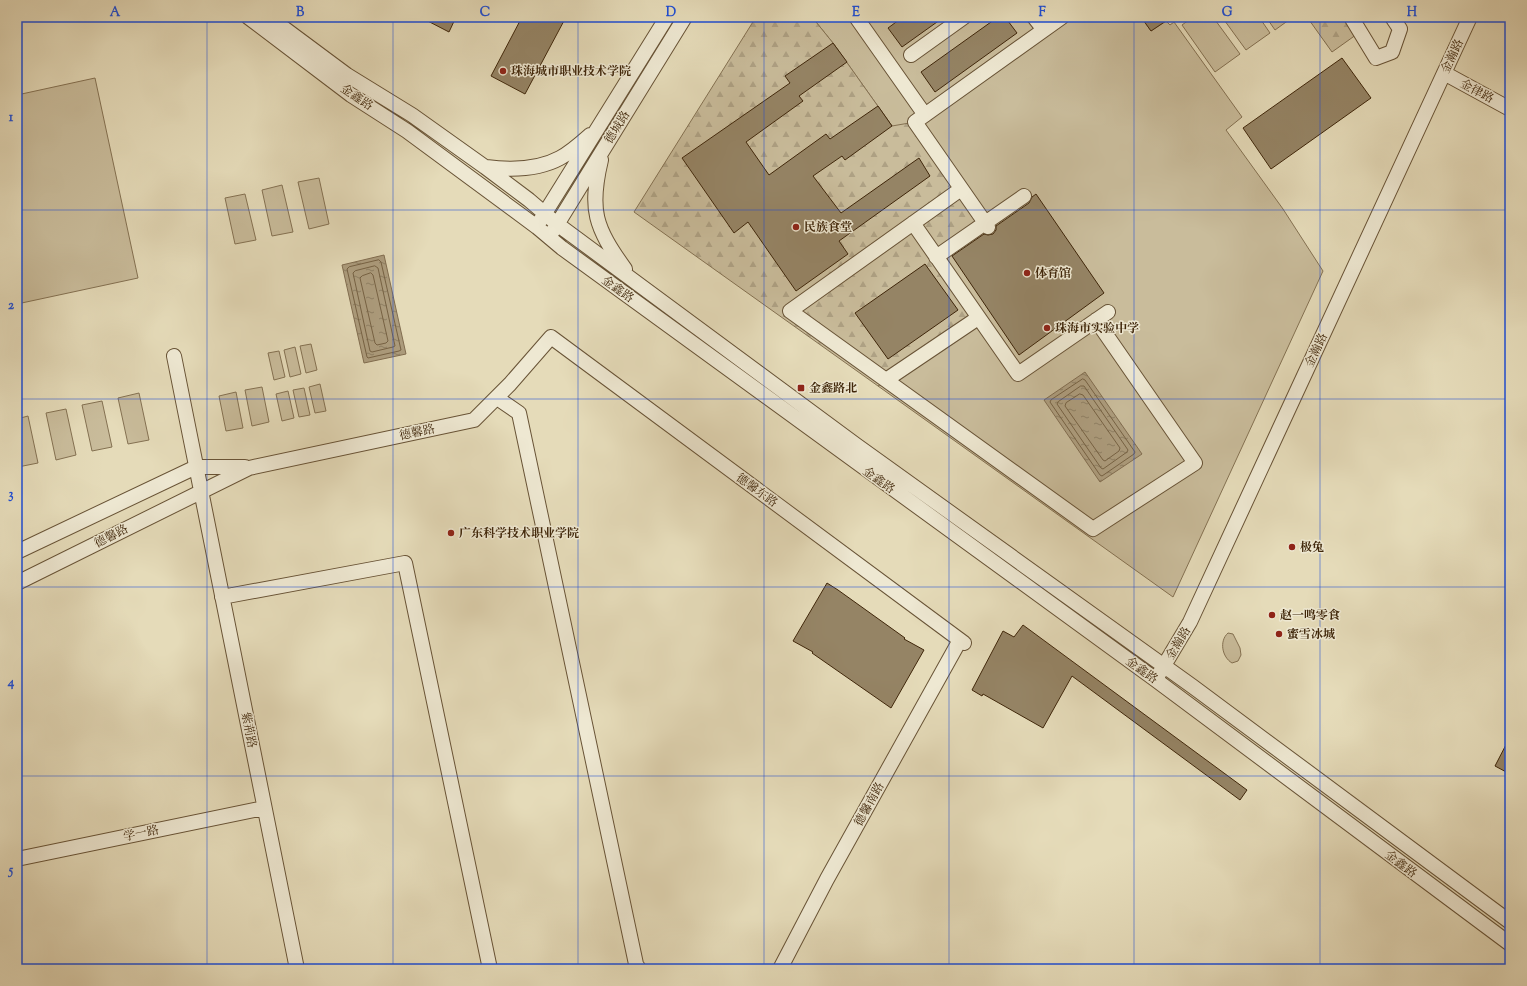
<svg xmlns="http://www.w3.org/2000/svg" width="1527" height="986" font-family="'Sorts Mill Goudy','Noto Serif SC',serif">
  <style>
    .grass { fill: #c9bc9b; stroke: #847152 }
    .forest { fill: url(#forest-firs); stroke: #847152 }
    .water { fill: url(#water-ripples); stroke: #816d50 }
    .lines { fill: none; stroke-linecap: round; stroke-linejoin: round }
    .shore { stroke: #766244; stroke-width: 1 }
    .building { fill: #958465; stroke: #3f260a }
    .minor-casing { stroke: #685336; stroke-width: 16 }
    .minor { stroke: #eee8d2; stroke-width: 14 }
    .grid { fill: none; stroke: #1d4ed8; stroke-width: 1; stroke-opacity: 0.55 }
    .poi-dot { fill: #8f2418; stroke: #eee8d2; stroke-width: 1.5 }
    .labels { text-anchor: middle; stroke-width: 3; stroke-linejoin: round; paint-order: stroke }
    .street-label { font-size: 12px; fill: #3f260a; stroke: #eee8d2 }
    .poi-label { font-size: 12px; font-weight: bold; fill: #3f260a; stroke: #eee8d2; text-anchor: start }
    .neatline { fill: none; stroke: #1d4ed8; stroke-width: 1.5 }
    .grid-label { font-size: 13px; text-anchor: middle; font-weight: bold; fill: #1d4ed8 }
  </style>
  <defs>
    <pattern id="forest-firs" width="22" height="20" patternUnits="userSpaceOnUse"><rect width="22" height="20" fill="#c9bc9b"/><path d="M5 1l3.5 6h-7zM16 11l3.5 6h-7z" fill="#aea184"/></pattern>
    <pattern id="water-ripples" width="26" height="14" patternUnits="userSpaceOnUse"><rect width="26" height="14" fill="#ad9d7e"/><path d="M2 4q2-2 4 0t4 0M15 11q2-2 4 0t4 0" fill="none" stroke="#8e8065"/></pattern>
  </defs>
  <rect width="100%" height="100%" fill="#e5dbb9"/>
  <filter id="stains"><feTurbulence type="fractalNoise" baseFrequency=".005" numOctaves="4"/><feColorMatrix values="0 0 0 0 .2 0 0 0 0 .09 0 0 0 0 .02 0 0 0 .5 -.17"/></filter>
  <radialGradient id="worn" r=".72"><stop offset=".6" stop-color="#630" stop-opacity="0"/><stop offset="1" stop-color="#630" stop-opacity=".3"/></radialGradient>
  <path class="grass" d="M812,17H1141L1151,31L1166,21L1170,25L1174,22L1242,117L1226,130L1283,209L1323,271L1173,597L878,386L978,318L936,257L892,126L833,43Z
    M1193,17H1213L1240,54L1215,72L1182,25Z
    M1222,17H1259L1270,33L1246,50Z
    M1266,17H1293L1275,30Z
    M95,78L138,278L17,304V95Z
    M319,178L329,224L309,229L298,182Z
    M282,185L293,232L272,236L262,190Z
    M245,194L256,240L235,244L225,198Z
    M311,344L317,370L306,373L300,346Z
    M295,347L301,374L290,377L284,350Z
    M279,351L285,377L274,380L268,353Z
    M320,384L326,411L315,413L309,387Z
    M262,387L269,422L252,426L245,390Z
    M304,388L310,415L299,417L293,390Z
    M288,391L294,418L282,421L276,394Z
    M236,392L243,428L226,431L219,396Z
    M139,393L149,440L128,444L118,398Z
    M102,401L112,447L92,451L82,405Z
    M66,409L76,455L56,460L46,413Z
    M28,416L38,463L18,467L17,462V419Z
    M1228,633L1233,634L1240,648L1241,655L1238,661L1232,663C1222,657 1219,641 1228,633Z"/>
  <path class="forest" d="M756,17H812L833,43L892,126L915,122L985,223L936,257L978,318L878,386L634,212Z
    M1307,17H1351L1360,32L1332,52Z"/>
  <path class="water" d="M384,255L406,354L364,363L342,265Z
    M1085,372L1142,454L1100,482L1044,400Z"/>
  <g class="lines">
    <path class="shore" d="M379,260L381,262L401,350L399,351L368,358L367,357L347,269L349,267Z
      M375,266L378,268L395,346L393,347L372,352L370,351L353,273L355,271Z
      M371,273L373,275L388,341L386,343L377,345L375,343L360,278L362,276Z
      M1083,379L1085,380L1135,452L1134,454L1102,476L1100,475L1050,402L1051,400Z
      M1081,386H1084L1128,450L1127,452L1103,469L1101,468L1057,404L1058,402Z
      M1080,394L1083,395L1120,448L1119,451L1105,461L1103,460L1065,406L1066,403Z"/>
  </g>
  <path class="building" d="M420,17H456L449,32Z
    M522,17H566L525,94L491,76Z
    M903,17H944L902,47L888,28Z
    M998,17H1005L1017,33L935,92L921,72Z
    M1141,17H1172L1151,31Z
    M833,43L847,62L799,96L803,101L746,142L769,175L826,134L830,139L878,106L892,126L845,160L842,156L813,176L841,213L919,158L930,176L839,241L848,254L796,291L748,222L734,233L682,158L790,83L785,76Z
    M1342,58L1371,98L1271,169L1243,128Z
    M1036,194L1104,293L1019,355L952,256L984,234L988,235L993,234L996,230V226L1029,203L1032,197Z
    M925,264L958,310L888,359L855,313Z
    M827,583L838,590L905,638L904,639L924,650L891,708L812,653L813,652L793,641Z
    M1023,625L1247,790L1240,800L1072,676L1043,728L983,694L982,696L972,690L1003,631L1014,637Z
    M1510,737V774L1495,766Z"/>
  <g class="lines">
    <g class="minor-casing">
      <path id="minor" d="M248,17L351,95L407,131L537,227L562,248L1156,680L1510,944
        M269,17L347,75L412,115L485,167L529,200L557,224L856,445L1192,686L1510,922
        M856,17L925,115
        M1034,17L1044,30
        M1351,17L1376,58L1392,52L1400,29L1392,17
        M911,55L964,17
        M1444,73L1510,109
        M601,160C589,210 595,227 625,269
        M486,167C510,170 538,170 560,158C571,152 581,143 590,135
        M961,189L790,311L1093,529L1195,463L1096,320
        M540,221L667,17
        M913,223L1018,374L1108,312
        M988,227L915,122L1062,17
        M553,231L685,17
        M936,257L1024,196
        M174,356L297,969
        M886,380L978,318
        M497,398L519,413L636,964L639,969
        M17,552L196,467H245
        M17,583L249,468L474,420L510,384L551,337L964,643
        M222,597L405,563L490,969
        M1159,674L1190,622L1470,17
        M17,859L264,808
        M780,969L827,879L960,640"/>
    </g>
    <use href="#minor" class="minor"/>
  </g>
  <path class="grid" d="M207,17V969M393,17V969M578,17V969M764,17V969M949,17V969M1134,17V969M1320,17V969M17,210H1510M17,399H1510M17,587H1510M17,776H1510"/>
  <g class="poi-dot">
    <circle cx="503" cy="71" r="4"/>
    <circle cx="796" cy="227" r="4"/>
    <circle cx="1027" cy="273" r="4"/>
    <circle cx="1047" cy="328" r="4"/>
    <rect x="797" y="384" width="8" height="8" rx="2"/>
    <circle cx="451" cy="533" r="4"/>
    <circle cx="1292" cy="547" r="4"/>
    <circle cx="1272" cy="615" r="4"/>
    <circle cx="1279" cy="634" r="4"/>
  </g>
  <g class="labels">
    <g class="street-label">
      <text transform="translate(1452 56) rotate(-65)" y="4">金瀚路</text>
      <text transform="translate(1477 91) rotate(28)" y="4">金律路</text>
      <text transform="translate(357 97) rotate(34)" y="4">金鑫路</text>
      <text transform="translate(617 127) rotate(-58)" y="4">德城路</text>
      <text transform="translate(618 289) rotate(36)" y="4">金鑫路</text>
      <text transform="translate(1316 350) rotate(-65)" y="4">金瀚路</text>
      <text transform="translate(417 432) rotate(-12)" y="4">德馨路</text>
      <text transform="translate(879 480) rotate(36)" y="4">金鑫路</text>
      <text transform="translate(757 490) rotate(36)" y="4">德馨东路</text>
      <text transform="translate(111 536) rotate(-27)" y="4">德馨路</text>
      <text transform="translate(1178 643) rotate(-59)" y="4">金瀚路</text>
      <text transform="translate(1142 670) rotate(36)" y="4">金鑫路</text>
      <text transform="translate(249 730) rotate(79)" y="4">紫荊路</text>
      <text transform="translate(869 804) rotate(-61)" y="4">德馨南路</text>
      <text transform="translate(141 833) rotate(-12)" y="4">学一路</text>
      <text transform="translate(1401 864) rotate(37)" y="4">金鑫路</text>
    </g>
    <g class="poi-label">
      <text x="511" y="75">珠海城市职业技术学院</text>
      <text x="804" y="231">民族食堂</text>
      <text x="1035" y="277">体育馆</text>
      <text x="1055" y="332">珠海市实验中学</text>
      <text x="809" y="392">金鑫路北</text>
      <text x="459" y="537">广东科学技术职业学院</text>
      <text x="1300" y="551">极兔</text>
      <text x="1280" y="619">赵一鸣零食</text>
      <text x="1287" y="638">蜜雪冰城</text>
    </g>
  </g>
  <rect width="1527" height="986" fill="none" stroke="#e5dbb9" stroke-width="44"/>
  <rect x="22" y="22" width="1483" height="942" class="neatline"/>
  <g class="grid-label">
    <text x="115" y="16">A</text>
    <text x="300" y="16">B</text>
    <text x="485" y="16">C</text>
    <text x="671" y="16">D</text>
    <text x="856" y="16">E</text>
    <text x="1042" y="16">F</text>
    <text x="1227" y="16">G</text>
    <text x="1412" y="16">H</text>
    <text x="11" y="121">1</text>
    <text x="11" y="309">2</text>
    <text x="11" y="498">3</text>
    <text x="11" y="686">4</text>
    <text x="11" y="874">5</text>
  </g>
  <rect width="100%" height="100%" filter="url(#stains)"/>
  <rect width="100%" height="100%" fill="url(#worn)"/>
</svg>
